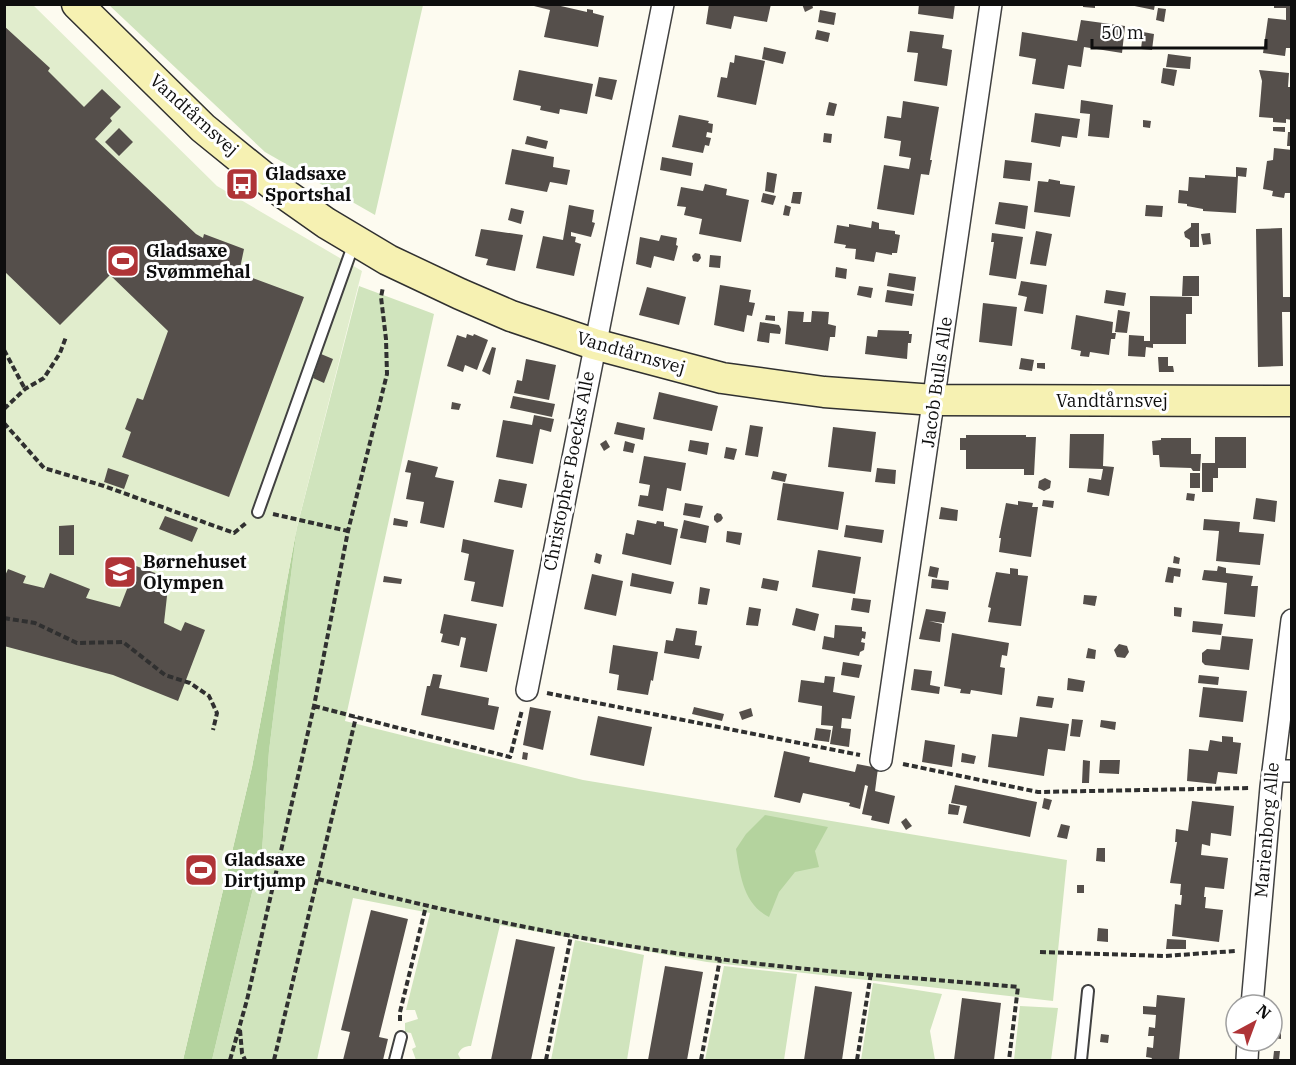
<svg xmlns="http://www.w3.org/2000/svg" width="1296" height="1065" font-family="'IBM Plex Serif',serif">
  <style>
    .green { fill: #d0e4bd }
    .forest { fill: #b4d39e }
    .pitch { fill: #e1edcd }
    .building { fill: #554f4b }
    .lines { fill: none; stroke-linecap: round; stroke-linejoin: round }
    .lane-casing { stroke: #414141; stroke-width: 14 }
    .street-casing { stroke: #414141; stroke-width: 24 }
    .secondary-casing { stroke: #303030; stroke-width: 33 }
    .path { stroke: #303030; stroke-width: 4; stroke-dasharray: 6 3; stroke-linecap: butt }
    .lane { stroke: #fff; stroke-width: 10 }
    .street { stroke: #fff; stroke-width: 21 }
    .secondary { stroke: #f6f1b2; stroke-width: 30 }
    .labels { text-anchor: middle; stroke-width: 6; stroke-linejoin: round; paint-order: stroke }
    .street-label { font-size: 18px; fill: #0e0e0e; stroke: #fff }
    .poi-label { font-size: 18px; font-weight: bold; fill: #0e0e0e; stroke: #fff; text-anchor: start }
  </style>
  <rect width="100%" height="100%" fill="#fdfbf0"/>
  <path class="green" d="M109,5H423L375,215L265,152Z
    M359,286L434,314L345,721L583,780L1067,860L1053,1001L707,962L500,925L471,1046C465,1046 461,1048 458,1054L461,1060H416L412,1049L416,1047L411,1033L405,1032V1023L418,1019L415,1010H406L430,913L353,898L317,1060H212L262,851L269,751L297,527Z
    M575,940L644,955L627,1060H551Z
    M724,966L797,974L784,1060H705Z
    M873,983L942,994L930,1031L935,1060H861Z
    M1020,1006L1058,1008L1051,1060H1014Z"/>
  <path class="forest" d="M297,527L269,751L262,851L212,1060H183L252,767Z
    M765,815L828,827L815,851L819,867L795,872L779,892L769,917C743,904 740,874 736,849L746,834Z"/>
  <path class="pitch" d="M32,4L217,186L362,271L297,527L252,767L183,1060H5L4,5Z"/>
  <path class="building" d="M526,4H552L587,12V9L593,10V13L604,16L598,47L544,37L550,10Z
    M709,4H771L767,22L734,16L731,29L706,24Z
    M802,4H812L813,8L805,12Z
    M919,4H955L953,19L918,14Z
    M1083,4H1095V8L1083,7Z
    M1125,4H1155L1154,10Z
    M1274,4H1292V48H1286L1285,56L1263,53L1268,18L1286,20V8H1274Z
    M1158,8L1166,9L1164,22L1156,20Z
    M820,10L836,13L834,25L818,22Z
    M1081,20L1125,26L1122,53L1084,47L1081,67L1068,65L1064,89L1032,84L1036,59L1019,56L1022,32L1077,41Z
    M4,26L50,68L48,71L84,107L102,89L121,107L110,118L112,121L95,139L196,234L203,238L204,234L244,249L239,273L304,297L229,497L122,457L131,432L125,429L137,398L143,400L168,331L110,275L60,325L4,271Z
    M817,30L830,33L828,42L815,39Z
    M910,31L944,35L942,48L952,50L947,86L914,81L918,53L907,52Z
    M1143,32L1154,34L1152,50L1141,49Z
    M764,47L786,52L783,64L762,59Z
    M1168,54L1191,57L1190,69L1166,67Z
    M735,55L765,61L756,105L717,97L721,77L727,78L730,62L734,63Z
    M1163,68L1177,70L1174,86L1161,83Z
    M519,70L593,84L587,114L560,109L559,114L540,110L541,106L513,100Z
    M1259,70L1289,73L1288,87H1292V120L1286,119V123L1273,122V118L1259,117L1262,81Z
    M599,77L617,80L612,100L595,96Z
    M1081,100L1113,105L1109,138L1088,136L1090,114L1080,113Z
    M903,101L939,107L930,160H932L929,175L921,174L914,215L877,209L884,165L909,169L911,158L899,156L901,141L884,138L887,116L901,118Z
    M829,102L837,104L834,116L826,115Z
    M1035,113L1080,119L1077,138L1062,136L1060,147L1031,142Z
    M679,115L709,121L708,123L713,124L712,133L707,132L706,137L711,138L709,146L705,145L703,153L672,147Z
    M1143,120L1151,121L1150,128L1143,127Z
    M1273,127H1285V132L1273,131Z
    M119,128L133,142L119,156L105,142Z
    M1288,132H1292V146H1287Z
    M824,133L832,134L831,143L823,142Z
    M527,136L548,141L546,149L525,144Z
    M1274,148L1292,150V193H1285L1284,198L1272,196L1273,191L1263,189L1267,161L1273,160Z
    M512,149L554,157L553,167L570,170L567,185L550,182L547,192L505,184Z
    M662,157L693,163L691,176L660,170Z
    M1005,160L1032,163L1030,181L1003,178Z
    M1236,167L1247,168L1246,177L1238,176L1236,213L1203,211V209L1187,206V204L1178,203L1179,190L1188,191L1189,177L1205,178V175L1236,177Z
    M767,172L777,174L774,193L765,191Z
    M1049,179L1060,181V184L1075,186L1070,217L1034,212L1038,181L1048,182Z
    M705,184L727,189L726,195L749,200L741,242L699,234L702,219L684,215L686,207L677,206L681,187L703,191Z
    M793,192H802L800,204L791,203Z
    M763,193L776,196L773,205L761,202Z
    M999,202L1028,206L1025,229L995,224Z
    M569,205L594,210L592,222L595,223L591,237L571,232V236L576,237L575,242L581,244L574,276L536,268L543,236L563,240Z
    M785,205L791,207L789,216L783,215Z
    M1146,205L1163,206L1162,217L1145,216Z
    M511,208L524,211L521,224L508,220Z
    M872,221L879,223V229L895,231V234L900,235L897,253H892V255L876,252L874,262L855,259L856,249L845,248L846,245L834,243L837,225L849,227V224L871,228Z
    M1191,223H1199V247H1190V240L1185,237L1184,232L1191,227Z
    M1282,228L1283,297H1291V312H1282L1283,366L1258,367L1256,229Z
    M481,229L523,235L515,271L486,265L488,259L475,256Z
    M1036,231L1052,234L1046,266L1030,264Z
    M992,233L1023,237L1016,279L989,275L994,242H991Z
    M1210,233L1211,244L1203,245L1201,234Z
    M661,235L677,238L676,245L678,246L674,261L654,256L651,268L636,264L640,237L659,241Z
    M695,253L700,254L701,258L698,262L693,261L692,256Z
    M710,255L721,256L720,268L709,267Z
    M836,267L847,269L846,279L835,277Z
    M889,273L916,277L914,291L887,286Z
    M1183,276H1199V296H1182Z
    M1021,281L1047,285L1043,314L1024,311L1027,297L1018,295Z
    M720,285L751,290L749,302L755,303L752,316L747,315L744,332L714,325Z
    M859,286L873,288L871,298L857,295Z
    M647,287L686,297L679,325L639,315Z
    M887,290L914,294L912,306L885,302Z
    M1106,290L1126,293L1124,306L1104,303Z
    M1150,296L1192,297V314H1186V344H1153V348L1146,347L1145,357L1128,356L1129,335L1144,336V341H1150Z
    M983,303L1017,307L1012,346L979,342Z
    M1118,310L1130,312L1127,333L1115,332Z
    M788,311L804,312L803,322H811L812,311L829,312L828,324L836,326L835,337H830L828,351L785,344Z
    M766,315L775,316V321L765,320Z
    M1076,315L1113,322L1112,333H1116L1115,339H1111L1109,355L1090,352L1089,357L1080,356L1081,351L1071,349Z
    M760,322L779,325L781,329L780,334L770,333L769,343L757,341Z
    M878,330L909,331V334H912L911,343H908L907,359L865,354L867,336L877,337Z
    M467,334L473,336L474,334L488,340L477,370L465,365L463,372L447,366L457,335L466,338Z
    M492,347L496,348L490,375L482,371Z
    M321,354L333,359L324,383L313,378Z
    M1158,357H1168V366H1173L1174,372H1159Z
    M1021,358L1034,360L1032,371L1019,369Z
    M526,359L556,365L549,400L514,393L517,380L522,381Z
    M1037,363H1045V369L1037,368Z
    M659,392L718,406L712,431L653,419Z
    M513,396L555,404L552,417L510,408Z
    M452,402L461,404L459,410L451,409Z
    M534,415L554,419L551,432L540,429L533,464L496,457L503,420L532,425Z
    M617,422L645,428L643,440L614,434Z
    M750,425L763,427L758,457L745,455Z
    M833,427L876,432L871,472L828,467Z
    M1070,434H1104L1103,466L1114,467L1109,496L1087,492L1089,478L1101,480L1103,469L1069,468Z
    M966,435H1026V437H1036L1034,475H1024V469H966V450H960V438H966Z
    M1215,437H1246V468H1218V478H1213V492H1202V463H1215Z
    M1161,438H1191V454H1201L1200,471H1193L1191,468L1160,467L1159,455H1153L1152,441L1161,440Z
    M606,440L610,447L604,451L600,444Z
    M690,440L709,443L707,455L688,451Z
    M625,441L635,444L633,453L623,451Z
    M726,447L737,449L734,460L724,458Z
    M644,456L686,463L681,491L667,488L663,511L638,506L640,495L648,496L650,485L639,483Z
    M408,460L438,467L435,477L454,481L444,528L420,523L424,502L406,499L411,473L405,472Z
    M108,468L129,475L124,489L104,482Z
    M877,468L896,470L895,484L875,482Z
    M773,471L787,474L785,482L771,479Z
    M1190,473H1200V488H1190Z
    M1045,478L1051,481L1050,488L1044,491L1038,488L1039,481Z
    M499,479L527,484L522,508L494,502Z
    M783,483L844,492L838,530L777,520Z
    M1187,493L1195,494L1194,501L1186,500Z
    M1256,498L1277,501L1275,522L1253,519Z
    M1043,500L1054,501L1053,508L1042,506Z
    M1018,501L1033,503L1032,507H1038L1031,557L999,552L1001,538H999L1006,503L1018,505Z
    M685,503L703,506L700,518L683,515Z
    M941,507L958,510L957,521L939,519Z
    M717,513L721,514L723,518L721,521L717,523L714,520V516Z
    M165,516L198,528L192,542L159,529Z
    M394,518L408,521L407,527L393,525Z
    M1204,519L1240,522L1239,532L1264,534L1260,565L1216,561L1219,531L1203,530Z
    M637,520L656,524L657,521L664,522V526L678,529L671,565L622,554L626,533L634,535Z
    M684,520L709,526L706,543L680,538Z
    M74,525V555H59V526Z
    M846,525L884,530L882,543L844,537Z
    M727,531L742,533L740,545L726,542Z
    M463,539L514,550L503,607L471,601L475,582L464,580L469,554L461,552Z
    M818,550L861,557L855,594L812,587Z
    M596,553L602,555L600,564L594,562Z
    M111,556L119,558L121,567L114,573L106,570L104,562Z
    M1174,556L1180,558L1179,564L1173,563Z
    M136,566L169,578L164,623L181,631L185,622L205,630L178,701L113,675L4,646V578L8,569L26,576L23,583L44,588L50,573L90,589L86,598L120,607Z
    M930,566L939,568L937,578L928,576Z
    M1218,566L1226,568V573L1253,576L1251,586H1258L1255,617L1224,614L1227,583L1202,580L1204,570L1217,571Z
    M1168,567L1181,569L1180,577L1174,576L1173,583L1165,582Z
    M1010,568L1018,569V575L1028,576L1021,626L988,622L991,608L988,607L996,572L1010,574Z
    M632,573L674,582L671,594L630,586Z
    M592,574L623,581L616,616L584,609Z
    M384,576L402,579L401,584L383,582Z
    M763,578L779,581L777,591L761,588Z
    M932,579L949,581L948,590L931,588Z
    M700,587L710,589L707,605L698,604Z
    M1084,595L1097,596L1095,606L1083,604Z
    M853,598L871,600L869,613L851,610Z
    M749,607L761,609L758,626L746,625Z
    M1174,607L1182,608L1181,617L1174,616Z
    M796,608L819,614L815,631L792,625Z
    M926,609L946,612L944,623L929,621L942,624L940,642L919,639Z
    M444,614L497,624L487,672L460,667L466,638L461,637L459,646L441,642L443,634L440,633Z
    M1193,621L1223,624L1221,635L1192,632Z
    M835,625L862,627V631L866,632L865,639L862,638L861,642L865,643L864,650L860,652L859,656L822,649L824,636L834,638Z
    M676,628L697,631L695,645L702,646L699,659L664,653L666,640L673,641Z
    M952,633L1009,643L1007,656L1002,655L1000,667L1005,668L1002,695L971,690L970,694L960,693L961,689L944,686Z
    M1222,636L1253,639L1249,670L1205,665L1202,662V653L1207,649L1220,650Z
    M1119,644L1127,646L1129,652L1125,658L1117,657L1114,650Z
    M613,645L658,652L653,681L651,680L648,695L617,690L619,675L609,673Z
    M1088,648L1096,650L1095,659L1086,658Z
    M843,662L862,665L859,678L841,675Z
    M914,669L932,671L930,685L940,687L939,694L911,690Z
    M433,674L442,675L439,688L489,698L488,705L499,707L494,730L421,715L427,686H430Z
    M1199,675L1219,677L1218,685L1198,683Z
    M825,676L835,677L833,692L855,696L851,719L842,718L841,728L851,729L849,747L830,744L833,726L821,725L822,706L798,702L801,680L824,683Z
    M1068,678L1085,681L1083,692L1067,690Z
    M1203,687L1247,691L1243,722L1199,717Z
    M1038,696L1054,698L1052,708L1036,706Z
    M530,707L551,711L543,750L523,745Z
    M694,707L724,714L722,721L692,714Z
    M751,708L753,716L742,720L739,712Z
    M598,716L652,727L644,766L590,755Z
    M1020,717L1069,724L1065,751L1048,749L1044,776L988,767L992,734L1017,737Z
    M1072,719L1083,720L1080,737L1070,736Z
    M1101,720L1116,722L1115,730L1100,727Z
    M816,728L831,730L829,742L814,740Z
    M1222,736L1233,737V742L1241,743L1237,774L1218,772L1216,784L1187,781L1189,749L1208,751L1210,740L1222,742Z
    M925,740L955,745L952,767L922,762Z
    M784,751L810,757L809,762L855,772L857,764L878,768L875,791L895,796L889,824L871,820L872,816L862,814L868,786L865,785L860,809L849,806L850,803L803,793L800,803L774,797Z
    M523,752L528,753L527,760L522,759Z
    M962,753L976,756L974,764L961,762Z
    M1083,760L1090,761L1089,783H1082Z
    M1100,760H1120L1119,774L1099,773Z
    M955,785L1037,802L1030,837L963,823L967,806L951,803Z
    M1044,798L1052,800L1049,810L1042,808Z
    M1192,801L1234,806L1231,836L1211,833L1210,846L1202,844L1201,855L1228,858L1224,889L1205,887L1204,897H1206L1205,908L1223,910L1219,942L1172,936L1175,904L1181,905L1182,895H1180L1181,884L1170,883L1177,842H1175L1176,829L1188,831Z
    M949,804L960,806L958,815L948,814Z
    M906,818L912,826L906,830L901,822Z
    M1061,824L1070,826L1067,839L1057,837Z
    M1097,848H1105V862L1096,861Z
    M1077,885H1084V893H1077Z
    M371,910L408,919L379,1037L388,1039L383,1060H343L350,1032L341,1030Z
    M1098,928L1108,929V942L1097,941Z
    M516,939L555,947L531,1060H491Z
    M1167,939L1186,940V949H1166Z
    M665,966L703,972L687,1060H648Z
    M815,986L852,992L842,1060H804Z
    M1157,995L1185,998L1179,1060H1151L1152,1058L1146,1057L1147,1047L1153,1048L1154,1036H1148L1149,1027L1155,1028L1156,1015L1143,1014V1006L1156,1007Z
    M962,998L1001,1003L994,1060H954Z
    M1273,1030H1281V1039L1273,1038Z
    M1101,1034L1109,1035L1108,1043L1100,1042Z
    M1274,1051H1280L1279,1060H1273Z"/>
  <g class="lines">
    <g class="lane-casing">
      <path id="lane" d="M258,512L354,243
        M395,1060L401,1037
        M1081,1060L1088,991"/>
    </g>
    <g class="street-casing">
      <path id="street" d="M527,690L663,4
        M881,760L991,4
        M1273,771H1292
        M1252,1005L1271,787L1292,620
        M1247,1060L1248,1041"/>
    </g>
    <g class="secondary-casing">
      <path id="secondary" d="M77,4L203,128L282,192L326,223L388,260L460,294L511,316L594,344L722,378L824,392L934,400L1292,401"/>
    </g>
    <path class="path" d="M4,350L25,389
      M4,409L25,389L44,378L60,353L66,337
      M4,423L44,468L104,486L234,533L246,523
      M273,514L348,531
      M4,618L35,623L77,643L123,642L165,675L190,683L209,696L217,713L213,730
      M547,693L860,755
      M314,706L510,757L522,710
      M903,764L1038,792L1249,788
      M318,879C451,913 584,942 719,959C818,972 919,978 1018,987L1009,1060
      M1040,952L1165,956L1235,951
      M400,1021V1012L426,906
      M240,1030L242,1053L245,1060
      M230,1060L247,1000L314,706L348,531L387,374L386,339L381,297L383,287
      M274,1060L356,717
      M546,1060L571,936
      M701,1060L720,959
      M857,1060L871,973"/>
    <use href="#lane" class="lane"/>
    <use href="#street" class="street"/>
    <use href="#secondary" class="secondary"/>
  </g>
  <defs>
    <g id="bus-square" transform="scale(1.725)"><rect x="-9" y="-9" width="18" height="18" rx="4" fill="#af3437" stroke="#fff"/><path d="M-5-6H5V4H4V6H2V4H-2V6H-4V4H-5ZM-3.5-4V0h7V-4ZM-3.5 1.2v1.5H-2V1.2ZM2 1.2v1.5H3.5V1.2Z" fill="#fff"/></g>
    <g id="stadium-square" transform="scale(1.725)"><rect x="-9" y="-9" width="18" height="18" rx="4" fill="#af3437" stroke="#fff"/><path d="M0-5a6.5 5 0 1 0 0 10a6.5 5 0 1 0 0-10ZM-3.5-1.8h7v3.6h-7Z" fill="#fff"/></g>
    <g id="school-square" transform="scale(1.725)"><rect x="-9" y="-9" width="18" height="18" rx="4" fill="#af3437" stroke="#fff"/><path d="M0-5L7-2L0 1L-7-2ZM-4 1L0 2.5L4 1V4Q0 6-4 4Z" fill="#fff"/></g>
  </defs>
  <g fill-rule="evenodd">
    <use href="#bus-square" x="242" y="184"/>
    <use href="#stadium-square" x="123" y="261"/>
    <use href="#school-square" x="120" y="572"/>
    <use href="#stadium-square" x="201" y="870"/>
  </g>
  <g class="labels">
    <g class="street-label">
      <text transform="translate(194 115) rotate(42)" y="6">Vandtårnsvej</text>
      <text transform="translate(631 353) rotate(16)" y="6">Vandtårnsvej</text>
      <text transform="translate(937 382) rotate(-82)" y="6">Jacob Bulls Alle</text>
      <text x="1112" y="407">Vandtårnsvej</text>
      <text transform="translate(569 471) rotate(-79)" y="6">Christopher Boecks Alle</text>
      <text transform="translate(1267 830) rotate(-85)" y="6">Marienborg Alle</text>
    </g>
    <g class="poi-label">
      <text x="265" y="180">Gladsaxe<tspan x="265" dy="21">Sportshal</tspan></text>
      <text x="146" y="257">Gladsaxe<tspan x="146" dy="21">Svømmehal</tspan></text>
      <text x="143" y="568">Børnehuset<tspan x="143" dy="21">Olympen</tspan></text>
      <text x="224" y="866">Gladsaxe<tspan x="224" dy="21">Dirtjump</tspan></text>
    </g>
  </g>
  <rect width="1296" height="1065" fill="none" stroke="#0e0e0e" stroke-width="12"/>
  <g transform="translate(1254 1023) rotate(41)"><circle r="28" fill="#ffffff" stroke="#9f9f9f" stroke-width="1.5"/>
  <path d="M0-4.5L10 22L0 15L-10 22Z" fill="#af3437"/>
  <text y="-9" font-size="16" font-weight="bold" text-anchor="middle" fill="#0e0e0e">N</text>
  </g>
  <path d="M1092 39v9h174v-9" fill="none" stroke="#0e0e0e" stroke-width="3"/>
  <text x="1101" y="39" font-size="18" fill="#0e0e0e" stroke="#ffffff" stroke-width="4.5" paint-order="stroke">50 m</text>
</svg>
